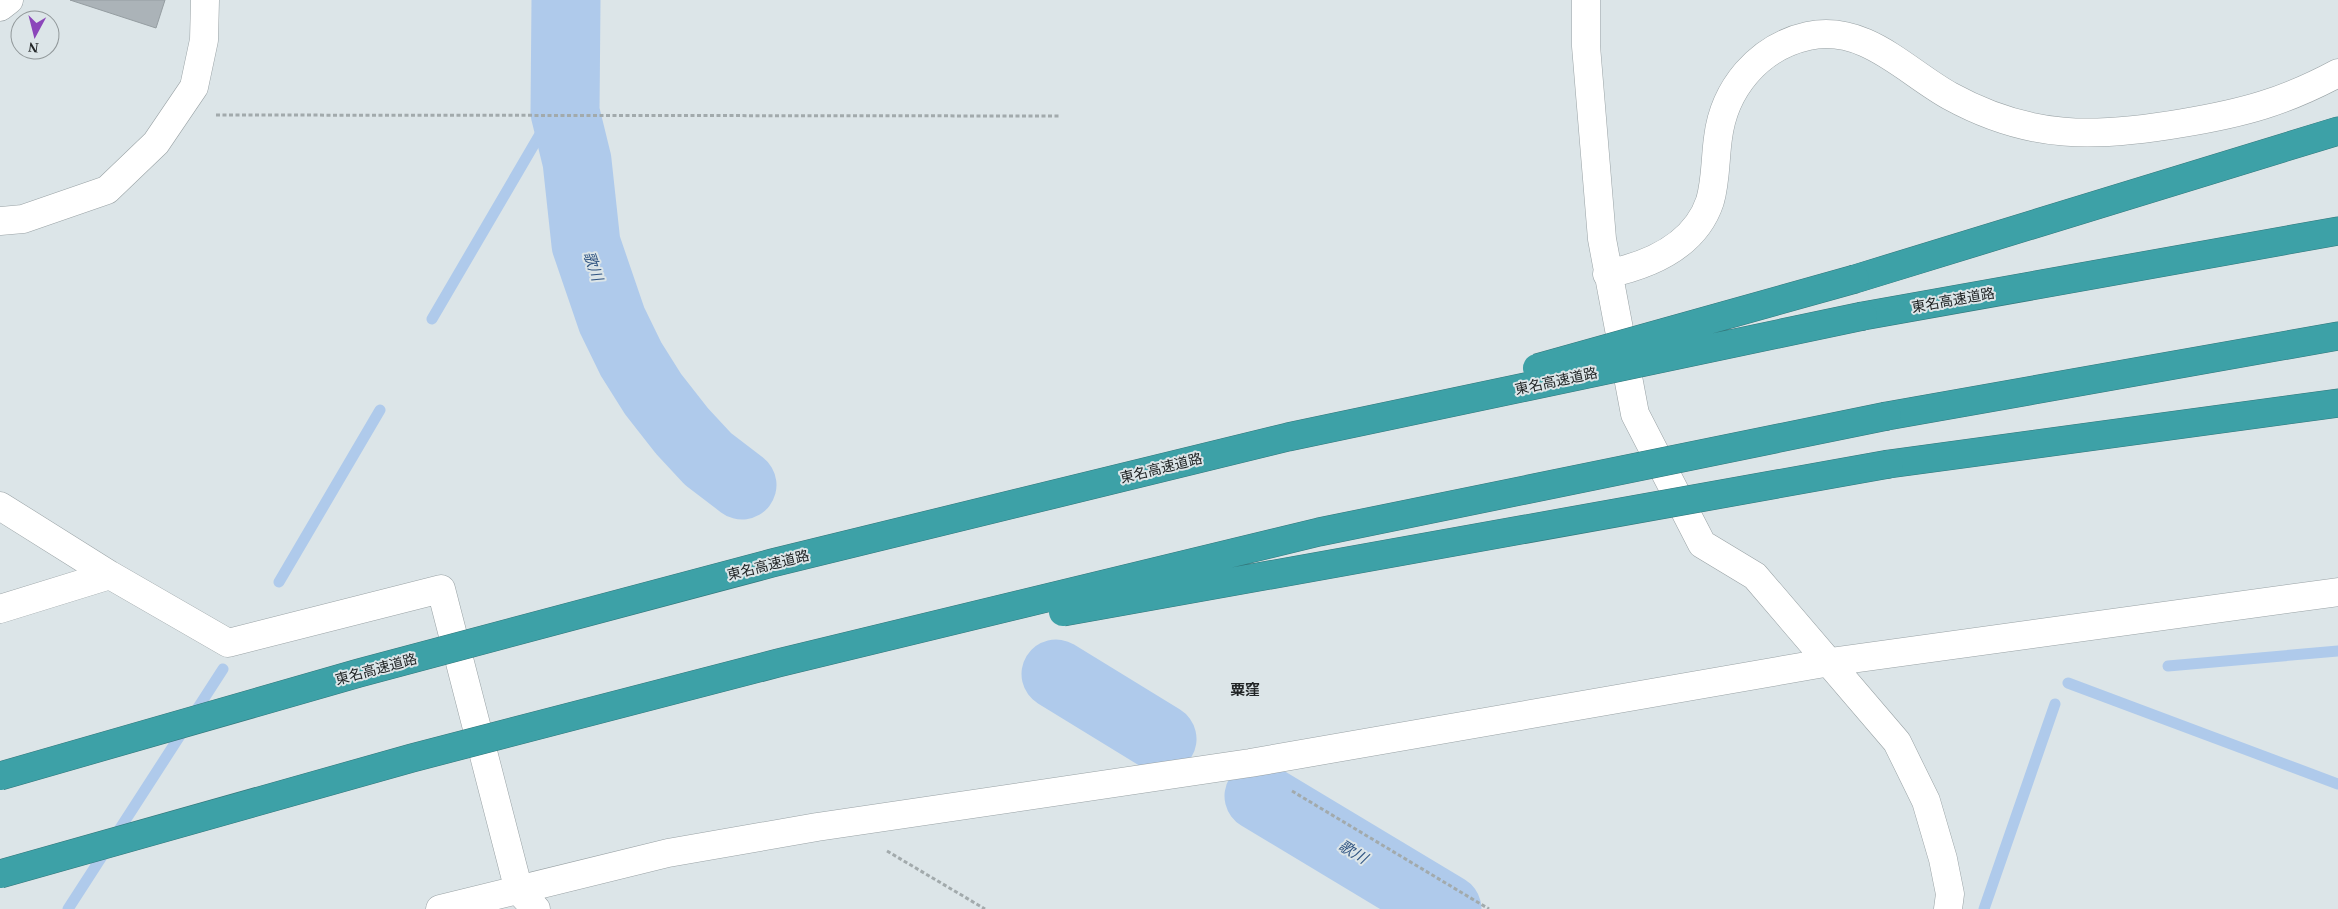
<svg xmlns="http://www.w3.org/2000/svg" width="2338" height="909" font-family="'Times New Roman','Noto Sans JP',serif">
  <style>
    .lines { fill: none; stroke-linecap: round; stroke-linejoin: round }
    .stream { stroke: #afcaeb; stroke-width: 11 }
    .river { stroke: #afcaeb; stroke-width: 69 }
    .building { fill: #abb3b8; stroke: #959da1 }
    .minor-casing { stroke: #99a2a5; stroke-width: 29 }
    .highway-casing { stroke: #33767a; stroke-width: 29 }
    .path { stroke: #a2aaac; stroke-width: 3; stroke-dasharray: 4 2.5; stroke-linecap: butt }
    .minor { stroke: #fff; stroke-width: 28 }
    .highway { stroke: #3da1a7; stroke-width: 28 }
    .highway-bridge-casing { stroke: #33767a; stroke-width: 29; stroke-linecap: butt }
    .highway-bridge { stroke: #3da1a7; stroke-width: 28 }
    .labels { text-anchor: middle; stroke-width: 4; stroke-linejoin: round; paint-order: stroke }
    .street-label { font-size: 14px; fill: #212526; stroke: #dce5e8 }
    .water-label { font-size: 15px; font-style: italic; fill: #325683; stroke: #dce5e8 }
    .neighbourhood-label { font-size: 15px; font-weight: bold; fill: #212526; stroke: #dce5e8 }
  </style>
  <rect width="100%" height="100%" fill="#dce5e8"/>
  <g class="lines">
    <path class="stream" d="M432,319L553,112H565
      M279,582L380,410
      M2168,666L2338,651
      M2068,683L2338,784
      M68,909L223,669
      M1984,909L2055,704"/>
    <path class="river" d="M566,0L565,112L577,161L586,244L612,320L631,359L653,394L682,431L708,459L742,485
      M1056,674L1162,739
      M1259,796L1447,909"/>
  </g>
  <path class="building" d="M70,0H165L156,28Z"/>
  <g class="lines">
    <g class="minor-casing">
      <path id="minor" d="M1586,0V46L1602,239L1635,414L1702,544L1755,576L1897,742L1926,801L1943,859L1950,894L1948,909
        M0,7L9,0
        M0,221L23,219L107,190L156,143L194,87L204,40L205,0
        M1607,274C1650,265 1695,246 1710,201C1716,180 1715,159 1718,138C1724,89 1758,47 1808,36C1865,24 1905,71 1950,96C2030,140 2096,138 2183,123C2243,113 2284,102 2338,73
        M0,506L110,575L228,643L441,589L519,891L536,909
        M0,609L110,575
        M440,909L668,853L817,827L1250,763L1830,662L2338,592"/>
    </g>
    <g class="highway-casing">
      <path id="highway" d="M1855,279L2338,131
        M1863,316L2338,231
        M1887,416L2338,336
        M1889,464L2338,403"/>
    </g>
    <path class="path" d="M216,115L1060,116
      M1292,791L1489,909
      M887,851L985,909"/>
    <use href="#minor" class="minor"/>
    <use href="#highway" class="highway"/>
    <g class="highway-bridge-casing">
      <path id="highway-bridge" d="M1537,368L1855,279
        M1063,612L1889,464
        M0,776L359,673L772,563L1288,437L1863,316
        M0,874L412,758L778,663L1319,532L1887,416"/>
    </g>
    <use href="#highway-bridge" class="highway-bridge"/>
  </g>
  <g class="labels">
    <g class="street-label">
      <text transform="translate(1953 300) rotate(-10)" y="5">東名高速道路</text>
      <text transform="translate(1556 381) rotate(-12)" y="5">東名高速道路</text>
      <text transform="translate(1161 468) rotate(-14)" y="5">東名高速道路</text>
      <text transform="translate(768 565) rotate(-14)" y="5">東名高速道路</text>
      <text transform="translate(376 669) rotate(-15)" y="5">東名高速道路</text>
    </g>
    <g class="water-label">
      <text transform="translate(593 266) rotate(71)" y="5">歌川</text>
      <text transform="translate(1353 852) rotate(31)" y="5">歌川</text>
    </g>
    <g class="neighbourhood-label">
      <text x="1245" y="695">粟窪</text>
    </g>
  </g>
  <g transform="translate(35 35) rotate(187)"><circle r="24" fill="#dce5e8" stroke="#91989a"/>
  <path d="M0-4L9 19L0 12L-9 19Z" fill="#8b46ba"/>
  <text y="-8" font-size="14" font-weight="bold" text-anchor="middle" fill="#212526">N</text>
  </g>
</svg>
